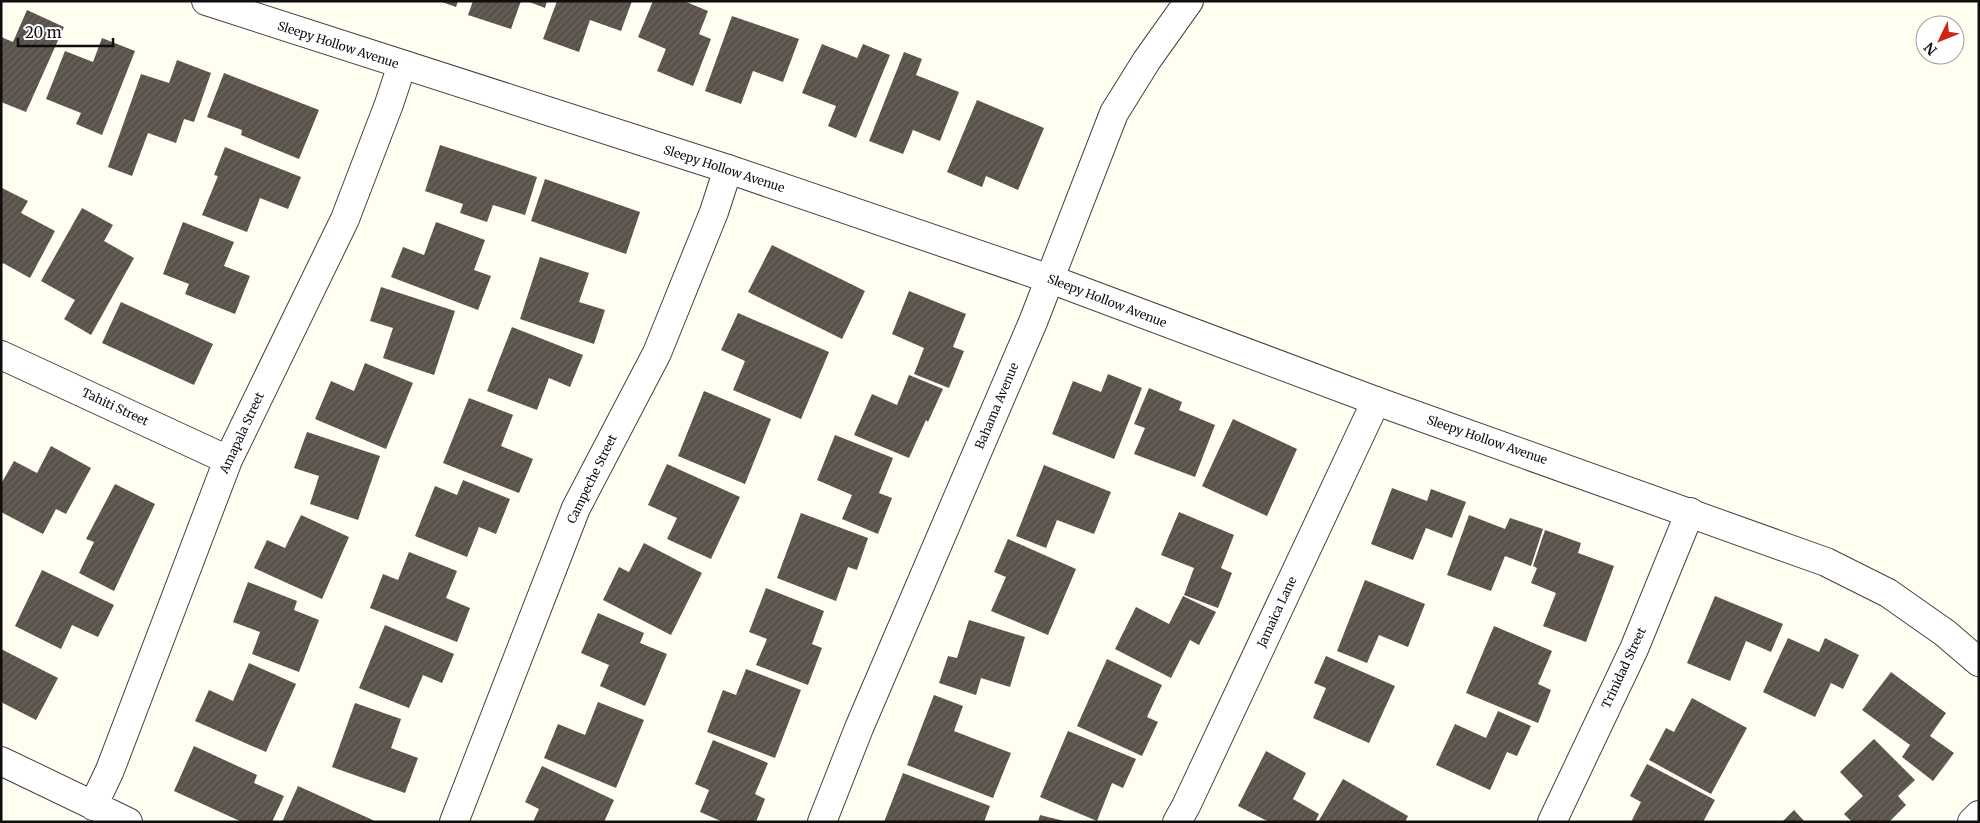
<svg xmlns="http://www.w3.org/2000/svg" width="1980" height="823" font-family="Merriweather,serif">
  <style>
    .building { fill: url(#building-hatch) }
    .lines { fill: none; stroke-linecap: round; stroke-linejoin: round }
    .minor-casing { stroke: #424242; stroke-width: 30 }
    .tertiary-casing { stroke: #424242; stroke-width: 30 }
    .minor { stroke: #fff; stroke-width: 28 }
    .tertiary { stroke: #fff; stroke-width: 28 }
    .labels { text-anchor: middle; stroke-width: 5; stroke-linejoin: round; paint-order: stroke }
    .street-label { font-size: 12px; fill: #0f0f0f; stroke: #fff }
  </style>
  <defs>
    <pattern id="building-hatch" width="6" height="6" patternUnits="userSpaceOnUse" patternTransform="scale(1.25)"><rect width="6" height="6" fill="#59514a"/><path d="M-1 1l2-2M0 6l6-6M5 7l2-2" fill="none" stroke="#6c6560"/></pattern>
  </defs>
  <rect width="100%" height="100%" fill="#fffef0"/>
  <path class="building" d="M439,1H458L456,7Z
    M473,1H521L511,29L468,15Z
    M527,1H547L545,8Z
    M557,1H632L621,31L590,20L579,52L543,39Z
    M653,1H684L708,11L699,34L711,39L693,86L657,71L666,49L638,37Z
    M27,10L64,27L26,112L1,102V37L13,42Z
    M732,16L799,39L783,82L753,71L741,104L705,91Z
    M102,38L135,51L102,135L76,124L81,113L46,99L65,51L93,62Z
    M822,44L857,58L863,44L890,55L856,138L828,126L836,106L802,93Z
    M904,52L922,59L916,75L959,92L940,141L913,130L903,154L869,141Z
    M177,60L211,73L194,122L184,119L176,143L148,133L132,176L108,167L141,74L169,83Z
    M224,73L319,110L299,159L241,135L242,130L207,117Z
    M977,100L1044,128L1018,190L986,176L982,187L947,172Z
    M440,145L537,177L525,215L493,205L487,222L460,213L463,204L425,191Z
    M225,147L301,177L288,209L260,198L247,232L202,215L218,176L214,175Z
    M545,179L640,212L626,254L531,221Z
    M2,188L28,201L21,213L55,231L30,278L3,263L1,266Z
    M82,208L113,225L104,241L134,258L91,335L64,319L75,300L41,281Z
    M183,222L234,242L224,266L250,276L235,314L185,294L189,284L163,274Z
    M436,222L485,240L474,270L491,276L478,310L391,277L403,247L424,255Z
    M772,245L865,291L842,339L748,292Z
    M540,257L589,273L579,302L605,310L594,344L520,319Z
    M381,287L455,311L434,375L383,358L393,328L370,321Z
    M909,291L966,314L953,347L964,351L949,388L914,374L924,348L892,334Z
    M121,302L213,344L194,385L102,343Z
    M738,313L829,352L801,419L733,390L745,361L721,350Z
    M512,327L583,355L570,387L549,378L537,410L487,391Z
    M365,363L413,383L386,449L315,419L331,381L354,391Z
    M1108,374L1142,388L1114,459L1052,434L1073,381L1101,392Z
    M909,375L943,389L928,422L926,420L909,458L854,435L872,394L897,405Z
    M1149,388L1182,402L1179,410L1215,425L1195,477L1134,454L1145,428L1134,424Z
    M704,391L771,419L745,484L678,456Z
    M469,398L513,415L501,446L533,459L519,493L443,463Z
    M1233,419L1297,449L1267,516L1202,486Z
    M307,432L380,456L358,520L310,504L319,476L294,468Z
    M835,435L893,458L879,493L892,498L878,534L842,519L852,495L817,480Z
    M51,446L91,468L66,514L56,509L43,534L1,512V484L14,461L37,473Z
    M667,464L740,497L711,559L667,539L677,518L648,505Z
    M1044,465L1111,492L1094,534L1057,520L1046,548L1016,536Z
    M463,480L510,499L496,534L479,527L467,557L415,536L435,486L457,495Z
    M115,484L155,504L114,591L79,573L94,542L86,539Z
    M1392,488L1427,501L1431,489L1466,502L1452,538L1426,528L1413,560L1371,544Z
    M1179,512L1234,535L1221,568L1232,573L1218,608L1184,595L1194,568L1161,555Z
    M801,513L868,538L857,570L848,567L836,601L777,578Z
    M301,515L349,537L322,599L254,568L267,540L285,548Z
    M1469,515L1505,529L1510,518L1543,529L1531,566L1505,556L1491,591L1447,575Z
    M1545,530L1581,543L1578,553L1614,566L1586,642L1543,626L1556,593L1531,583L1537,568L1533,566Z
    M1008,539L1076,569L1048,635L991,611L1006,577L994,572Z
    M644,543L702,573L671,635L603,600L619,567L629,572Z
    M409,552L457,571L446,598L470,608L457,642L370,608L383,574L398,580Z
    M42,570L114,605L98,637L72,625L61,649L15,626Z
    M1365,580L1425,604L1408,647L1379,635L1367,663L1337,651Z
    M248,582L297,601L294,610L319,620L299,672L252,654L260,632L233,622Z
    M766,588L824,611L812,644L822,648L808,685L756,665L767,639L749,632Z
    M1183,596L1216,612L1199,645L1190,640L1171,678L1115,649L1136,607L1169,624Z
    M1715,596L1783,624L1771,652L1746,641L1730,681L1687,663Z
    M598,613L644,633L640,643L667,654L645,706L600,686L609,665L581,653Z
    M969,620L1025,637L1010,687L981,678L976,695L939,683L948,656L957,658Z
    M385,625L454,654L442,683L423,675L409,708L359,688Z
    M1494,626L1552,651L1538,684L1551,690L1538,723L1466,693Z
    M1788,638L1819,652L1825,638L1859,655L1843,689L1831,683L1815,717L1763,692Z
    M1,649L58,678L36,720L1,702Z
    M1326,656L1395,686L1369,743L1313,718L1326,688L1314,683Z
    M1107,659L1162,685L1147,717L1158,722L1142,756L1077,726Z
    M249,663L296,684L266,752L195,721L209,690L233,701Z
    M746,669L801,690L775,758L707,732L723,690L736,695Z
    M1891,672L1946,713L1930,736L1954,753L1933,781L1902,757L1910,745L1862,710Z
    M934,695L963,706L954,731L1011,753L993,798L907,765Z
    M1692,698L1747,728L1711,794L1649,760L1666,728L1674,732Z
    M598,702L644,720L616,788L544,758L558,724L585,735Z
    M355,703L401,719L391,748L418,758L405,793L332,767Z
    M1498,711L1531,726L1517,756L1507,752L1490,790L1436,765L1455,724L1486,738Z
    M1068,731L1136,759L1123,788L1112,783L1097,821L1040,797Z
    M1874,739L1915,780L1898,796L1906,805L1889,822H1852L1844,814L1863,796L1840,772Z
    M713,740L768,763L755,794L765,799L756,822H723L700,812L709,790L695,784Z
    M194,746L257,775L254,783L284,796L272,822H242L174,791Z
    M1266,751L1306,773L1293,799L1319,814L1315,822H1269L1238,806Z
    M1647,764L1715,800L1703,822H1631L1641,802L1630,796Z
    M542,766L614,800L604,822H533L539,809L525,802Z
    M903,773L990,806L984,822H884Z
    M1343,779L1408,816L1405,822H1318Z
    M298,786L377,822H282Z
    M1794,810L1805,822H1782Z
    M1040,815L1064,821V822H1038Z"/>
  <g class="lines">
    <g class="minor-casing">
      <path id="minor" d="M1,355L228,460
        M1,761L128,822
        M93,806L110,770L228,460L345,219L389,104L402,65
        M454,822L576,508L657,353L714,212L728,169
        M822,822L859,728L1033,322L1114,113L1147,60L1189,1
        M1177,822L1186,806L1376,401
        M1552,822L1634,649L1690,512
        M1972,822L1979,815"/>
    </g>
    <g class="tertiary-casing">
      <path id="tertiary" d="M206,1L728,169L1050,279L1376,401L1826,562L1888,593L1945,633L1979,662"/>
    </g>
    <use href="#minor" class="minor"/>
    <use href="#tertiary" class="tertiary"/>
  </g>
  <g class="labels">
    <g class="street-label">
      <text transform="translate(338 45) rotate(18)" y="4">Sleepy Hollow Avenue</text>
      <text transform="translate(724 169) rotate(18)" y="4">Sleepy Hollow Avenue</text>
      <text transform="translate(1107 301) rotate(21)" y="4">Sleepy Hollow Avenue</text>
      <text transform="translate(997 406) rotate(-67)" y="4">Bahama Avenue</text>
      <text transform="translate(115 407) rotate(25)" y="4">Tahiti Street</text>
      <text transform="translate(242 433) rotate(-65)" y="4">Amapala Street</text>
      <text transform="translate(1487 440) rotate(19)" y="4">Sleepy Hollow Avenue</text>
      <text transform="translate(592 479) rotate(-64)" y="4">Campeche Street</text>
      <text transform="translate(1277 612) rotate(-65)" y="4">Jamaica Lane</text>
      <text transform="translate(1624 668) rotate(-65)" y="4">Trinidad Street</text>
    </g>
  </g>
  <rect width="1980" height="823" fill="none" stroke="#0f0f0f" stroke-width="5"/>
  <g transform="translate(1940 40) rotate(227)"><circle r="24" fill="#ffffff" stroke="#9f9f9f"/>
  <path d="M0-4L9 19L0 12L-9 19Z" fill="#d02516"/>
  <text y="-8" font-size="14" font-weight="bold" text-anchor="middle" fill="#0f0f0f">N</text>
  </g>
  <path d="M18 38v8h95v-8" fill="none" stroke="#0f0f0f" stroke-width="2.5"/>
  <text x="25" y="38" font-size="15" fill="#0f0f0f" stroke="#ffffff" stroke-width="4" paint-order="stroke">20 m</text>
</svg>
